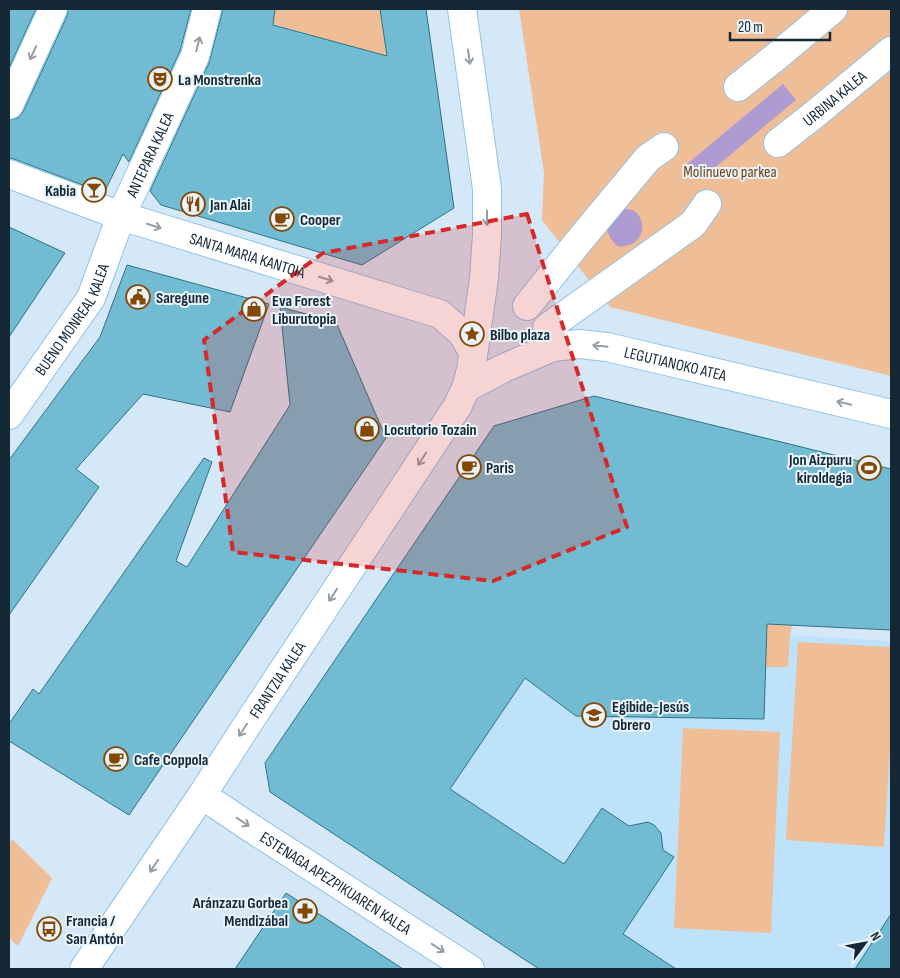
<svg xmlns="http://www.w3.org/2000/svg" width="900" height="978" font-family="'Sofia Sans Condensed',sans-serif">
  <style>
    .built { fill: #bfe2fb }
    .green { fill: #efbe97 }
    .water { fill: #ad9bd2 }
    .building { fill: #72bcd3; stroke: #2f7285 }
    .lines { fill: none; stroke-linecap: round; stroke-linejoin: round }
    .street-casing { stroke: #90c3e7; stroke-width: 30 }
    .secondary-casing { stroke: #90c3e7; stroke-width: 30 }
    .street { stroke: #fff; stroke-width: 28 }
    .secondary { stroke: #fff; stroke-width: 28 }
    .oneway { stroke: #959ea5 }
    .marked { fill: #d62828; fill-opacity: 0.2; stroke: #d62828; stroke-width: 4; stroke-dasharray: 10 6; stroke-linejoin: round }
    .labels { text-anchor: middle; stroke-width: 4; stroke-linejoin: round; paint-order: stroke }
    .poi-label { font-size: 16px; font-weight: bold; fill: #142836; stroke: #eaf4fb; text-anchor: start }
    .street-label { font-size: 16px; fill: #142836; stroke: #eaf4fb }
    .park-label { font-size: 16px; fill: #724213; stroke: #eaf4fb }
  </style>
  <rect width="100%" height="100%" fill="#d4e8f7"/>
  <path class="built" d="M451,489L526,541L748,667H788L790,635L891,641V969H538L270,792L265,763Z"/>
  <path class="green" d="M275,9H380L404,180L342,44L273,24Z
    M519,9H891V376L610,307L542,220L544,173Z
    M764,590L798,599L790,635L788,667H748Z
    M798,642L891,647V736L884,847L786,840Z
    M683,728L780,732L771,933L674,928Z
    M12,839L52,878L18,946L9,938V844Z"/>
  <path class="water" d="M783,84L796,100L700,180L687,164Z
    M623,209C626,209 629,209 632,210C644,215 646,234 635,242C631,245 625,246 619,247C611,241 608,235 606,225Z"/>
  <path class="building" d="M9,9H36L9,68Z
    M68,9H191L180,51L129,162L123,154L104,193L14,159H9V120L18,118L23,112L67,16Z
    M222,9H275L273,25L387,56L380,9H426L454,208L362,265L161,205L150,191L209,63L222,13Z
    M9,227L65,253L9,337Z
    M127,265L269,304L230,412L143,394L76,469L99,487L9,615V460L100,337Z
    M280,307L336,322L386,438L129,815L9,741V724L33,689L39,694L204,458L212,462L176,561L187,567L290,405Z
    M594,396L891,469V630L767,624L764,719L576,716L525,678L450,789L564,864L602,808L629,826L648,822L654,825L661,833L663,850L674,857L623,934L676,969H539L270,792L265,763L494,426Z
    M286,893L336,925L403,969H235Z
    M891,914V969H855Z"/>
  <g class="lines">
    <g class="street-casing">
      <g id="street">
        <path d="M738,87L777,56L833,9"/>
        <path d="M9,105L53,9"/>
        <path id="s1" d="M778,143L815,114L891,51"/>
        <path id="s2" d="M9,174L121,216L440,314L462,333L473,352"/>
        <path d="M527,306L579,241L648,158L664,147"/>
        <path d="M547,328L693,224L707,204"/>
        <path id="s3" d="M9,415L91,298L121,216L195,56L207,9"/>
        <path id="s4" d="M202,795L248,826L470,969"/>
      </g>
    </g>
    <g class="secondary-casing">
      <g id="secondary">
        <path id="s5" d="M466,388L504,368L553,347L579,344L607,347L891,414"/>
        <path id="s6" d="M84,969L202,795L247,725L457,407L466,388L471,370L484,278L487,235V189L462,9"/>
      </g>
    </g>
    <use href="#street" class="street"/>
    <use href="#secondary" class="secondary"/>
  </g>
  <defs><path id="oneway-shaft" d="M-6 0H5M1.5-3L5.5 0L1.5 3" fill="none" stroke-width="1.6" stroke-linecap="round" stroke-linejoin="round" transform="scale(1.25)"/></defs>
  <g class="oneway">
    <use href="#oneway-shaft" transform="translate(198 44) rotate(-76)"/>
    <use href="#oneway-shaft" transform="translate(33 53) rotate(115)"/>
    <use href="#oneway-shaft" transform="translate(469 57) rotate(82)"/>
    <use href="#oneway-shaft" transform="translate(487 218) rotate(90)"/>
    <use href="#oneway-shaft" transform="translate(154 226) rotate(17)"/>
    <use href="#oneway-shaft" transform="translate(326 279) rotate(17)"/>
    <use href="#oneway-shaft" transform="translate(600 346) rotate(-174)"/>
    <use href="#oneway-shaft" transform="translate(844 403) rotate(-167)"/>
    <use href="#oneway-shaft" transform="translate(422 459) rotate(123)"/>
    <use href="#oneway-shaft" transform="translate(333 595) rotate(123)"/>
    <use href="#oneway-shaft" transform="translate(243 730) rotate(123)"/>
    <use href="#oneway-shaft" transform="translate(243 822) rotate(34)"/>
    <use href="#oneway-shaft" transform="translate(154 866) rotate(124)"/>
    <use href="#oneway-shaft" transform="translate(438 948) rotate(33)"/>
  </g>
  <path class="marked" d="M527,214L627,527L493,581L233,552L204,340L323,253Z"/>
  <defs>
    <g id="theatre-ring" transform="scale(1.25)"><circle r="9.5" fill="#eaf4fb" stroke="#844803" stroke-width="1.5"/><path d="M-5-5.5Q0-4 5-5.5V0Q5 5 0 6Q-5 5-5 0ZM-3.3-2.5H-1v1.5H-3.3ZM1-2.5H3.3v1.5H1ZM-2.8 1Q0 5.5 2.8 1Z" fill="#844803"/></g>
    <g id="bar-ring" transform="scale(1.25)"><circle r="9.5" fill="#eaf4fb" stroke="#844803" stroke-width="1.5"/><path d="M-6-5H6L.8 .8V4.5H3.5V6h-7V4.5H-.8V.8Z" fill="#844803"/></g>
    <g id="restaurant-ring" transform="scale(1.25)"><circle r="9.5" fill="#eaf4fb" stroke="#844803" stroke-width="1.5"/><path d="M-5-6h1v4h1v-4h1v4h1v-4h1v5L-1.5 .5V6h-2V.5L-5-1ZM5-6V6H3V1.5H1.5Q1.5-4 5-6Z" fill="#844803"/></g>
    <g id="cafe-ring" transform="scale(1.25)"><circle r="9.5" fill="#eaf4fb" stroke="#844803" stroke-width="1.5"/><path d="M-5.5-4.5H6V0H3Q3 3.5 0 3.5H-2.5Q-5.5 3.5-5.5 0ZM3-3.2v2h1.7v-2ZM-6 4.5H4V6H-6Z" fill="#844803"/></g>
    <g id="civic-ring" transform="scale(1.25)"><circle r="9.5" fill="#eaf4fb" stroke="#844803" stroke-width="1.5"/><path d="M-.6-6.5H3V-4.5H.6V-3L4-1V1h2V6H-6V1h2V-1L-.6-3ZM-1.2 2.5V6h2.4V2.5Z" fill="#844803"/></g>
    <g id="shop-ring" transform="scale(1.25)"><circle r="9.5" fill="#eaf4fb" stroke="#844803" stroke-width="1.5"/><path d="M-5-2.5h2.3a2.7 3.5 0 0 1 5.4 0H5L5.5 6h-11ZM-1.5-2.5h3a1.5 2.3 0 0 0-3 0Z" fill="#844803"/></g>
    <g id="sight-ring" transform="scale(1.25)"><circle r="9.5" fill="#eaf4fb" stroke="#844803" stroke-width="1.5"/><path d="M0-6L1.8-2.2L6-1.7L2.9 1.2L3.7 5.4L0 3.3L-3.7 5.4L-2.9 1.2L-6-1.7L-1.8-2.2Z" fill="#844803"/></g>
    <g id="stadium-ring" transform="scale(1.25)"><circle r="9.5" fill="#eaf4fb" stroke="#844803" stroke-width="1.5"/><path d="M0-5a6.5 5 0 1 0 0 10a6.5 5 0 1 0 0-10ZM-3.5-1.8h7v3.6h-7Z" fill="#844803"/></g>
    <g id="school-ring" transform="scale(1.25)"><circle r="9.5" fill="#eaf4fb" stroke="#844803" stroke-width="1.5"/><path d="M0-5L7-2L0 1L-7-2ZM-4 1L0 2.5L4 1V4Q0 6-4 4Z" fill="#844803"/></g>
    <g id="pharmacy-ring" transform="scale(1.25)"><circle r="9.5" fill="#eaf4fb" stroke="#844803" stroke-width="1.5"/><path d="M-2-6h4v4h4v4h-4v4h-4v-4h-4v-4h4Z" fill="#844803"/></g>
    <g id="bus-ring" transform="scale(1.25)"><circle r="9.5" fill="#eaf4fb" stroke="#844803" stroke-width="1.5"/><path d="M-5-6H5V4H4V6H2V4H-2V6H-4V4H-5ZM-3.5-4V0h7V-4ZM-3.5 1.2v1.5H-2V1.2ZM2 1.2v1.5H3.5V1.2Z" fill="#844803"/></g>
  </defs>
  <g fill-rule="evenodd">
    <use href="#theatre-ring" x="160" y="79"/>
    <use href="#bar-ring" x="94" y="190"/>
    <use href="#restaurant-ring" x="193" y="204"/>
    <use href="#cafe-ring" x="282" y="219"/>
    <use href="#civic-ring" x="138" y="297"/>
    <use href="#shop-ring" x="254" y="309"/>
    <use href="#sight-ring" x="472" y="334"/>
    <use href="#shop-ring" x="367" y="429"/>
    <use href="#cafe-ring" x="469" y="467"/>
    <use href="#stadium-ring" x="869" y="468"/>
    <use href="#school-ring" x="594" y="715"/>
    <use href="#cafe-ring" x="116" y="759"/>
    <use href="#pharmacy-ring" x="305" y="911"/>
    <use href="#bus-ring" x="49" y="929"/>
  </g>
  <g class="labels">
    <g class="poi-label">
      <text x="178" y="85">La Monstrenka</text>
      <text x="76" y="196" text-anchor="end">Kabia</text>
      <text x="210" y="210">Jan Alai</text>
      <text x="300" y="225">Cooper</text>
      <text x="156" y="303">Saregune</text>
      <text x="272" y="306">Eva Forest<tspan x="272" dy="18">Liburutopia</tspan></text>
      <text x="490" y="340">Bilbo plaza</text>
      <text x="384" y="435">Locutorio Tozain</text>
      <text x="852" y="465" text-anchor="end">Jon Aizpuru<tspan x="852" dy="18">kiroldegia</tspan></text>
      <text x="486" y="473">Paris</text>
      <text x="612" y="712">Egibide-Jesús<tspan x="612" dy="18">Obrero</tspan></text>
      <text x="134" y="765">Cafe Coppola</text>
      <text x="288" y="908" text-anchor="end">Aránzazu Gorbea<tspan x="288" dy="18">Mendizábal</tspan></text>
      <text x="66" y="926">Francia /<tspan x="66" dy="18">San Antón</tspan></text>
    </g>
    <g class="street-label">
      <text dy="6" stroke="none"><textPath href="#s1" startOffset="72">URBINA KALEA</textPath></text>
      <text dy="6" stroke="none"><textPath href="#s3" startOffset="298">ANTEPARA KALEA</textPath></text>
      <text dy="6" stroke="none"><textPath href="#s2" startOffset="252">SANTA MARIA KANTOIA</textPath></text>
      <text dy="6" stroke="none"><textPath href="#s3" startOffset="115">BUENO MONREAL KALEA</textPath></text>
      <text dy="6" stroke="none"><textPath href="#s5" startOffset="221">LEGUTIANOKO ATEA</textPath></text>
      <text dy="6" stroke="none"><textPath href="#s6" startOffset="348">FRANTZIA KALEA</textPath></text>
      <text dy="6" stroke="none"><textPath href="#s4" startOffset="160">ESTENAGA APEZPIKUAREN KALEA</textPath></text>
    </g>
    <g class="park-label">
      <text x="730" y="177">Molinuevo parkea</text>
    </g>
  </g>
  <rect width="900" height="978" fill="none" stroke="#142836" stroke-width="20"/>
  <g transform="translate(865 943) rotate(58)" stroke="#eaf4fb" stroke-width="4" paint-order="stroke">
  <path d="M0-4L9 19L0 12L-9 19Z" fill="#142836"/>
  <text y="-8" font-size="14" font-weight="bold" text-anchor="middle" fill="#142836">N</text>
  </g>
  <path d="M730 32v8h100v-8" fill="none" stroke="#142836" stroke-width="2.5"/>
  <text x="738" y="32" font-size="15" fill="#142836" stroke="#eaf4fb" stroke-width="4" paint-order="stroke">20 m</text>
</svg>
